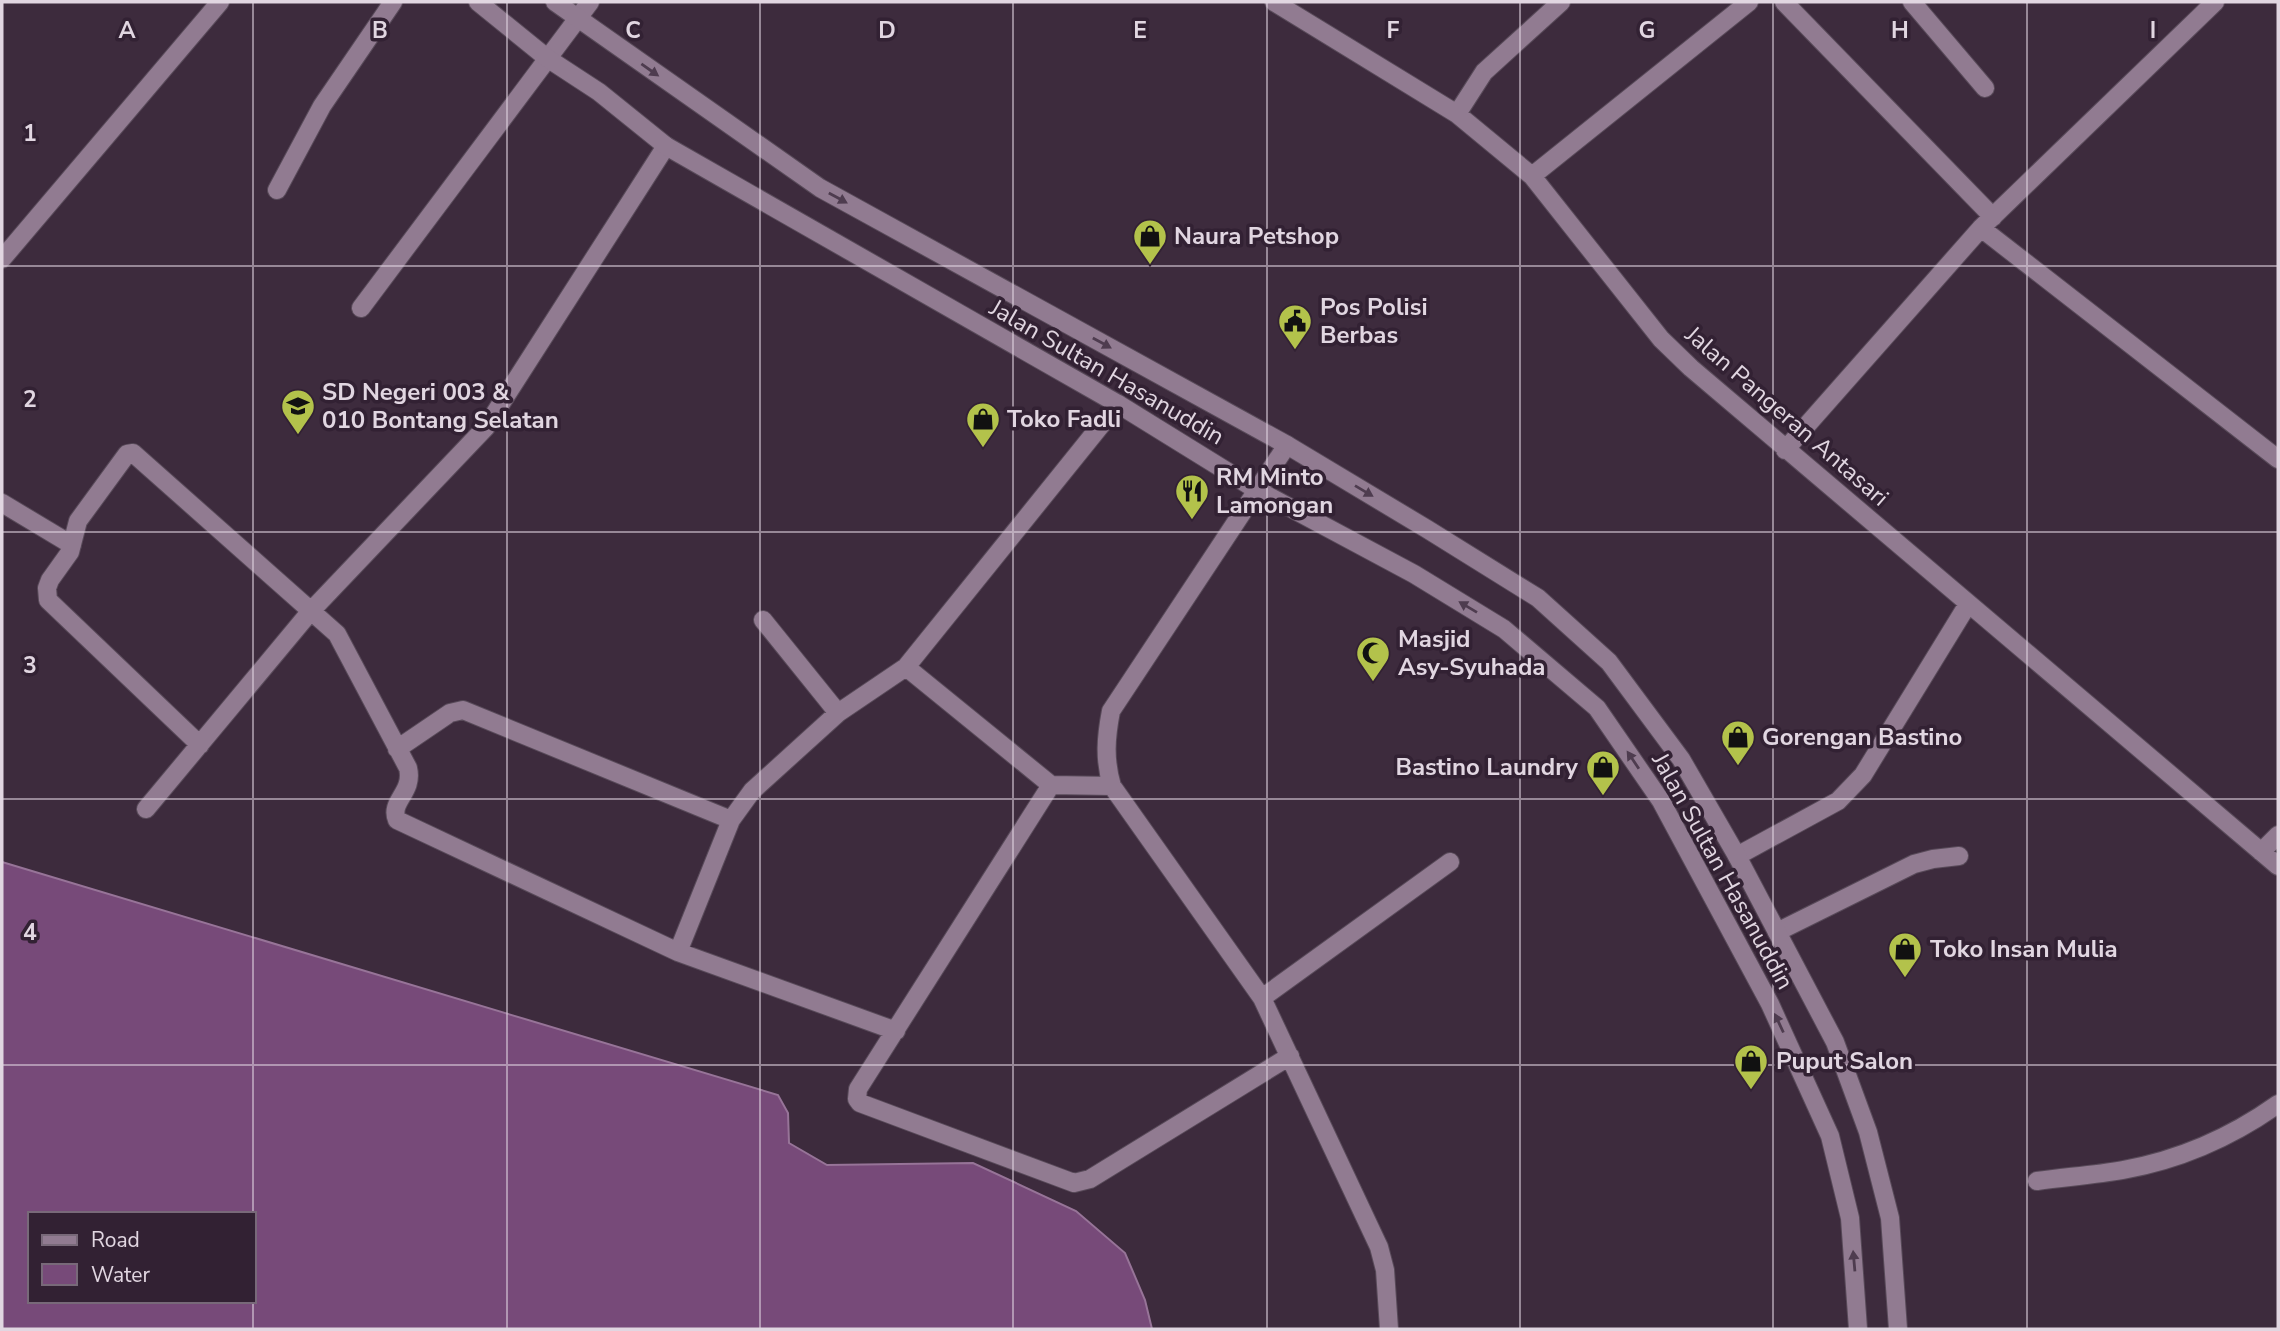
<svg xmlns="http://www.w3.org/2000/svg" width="2280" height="1331" font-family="'Nunito Sans',sans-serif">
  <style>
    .water { fill: #774a79; stroke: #977498; stroke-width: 2; fill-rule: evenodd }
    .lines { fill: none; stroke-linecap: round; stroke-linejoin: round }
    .street-casing { stroke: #584a59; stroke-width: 20 }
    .secondary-casing { stroke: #584a59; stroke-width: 20 }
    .street { stroke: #917b91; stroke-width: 18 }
    .secondary { stroke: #917b91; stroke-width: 18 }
    .oneway { fill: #4e3c4f }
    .grid { fill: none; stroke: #e1d6e1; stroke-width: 2; stroke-opacity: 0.55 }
    .labels { text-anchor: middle; stroke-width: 7; stroke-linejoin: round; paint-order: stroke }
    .poi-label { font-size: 24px; font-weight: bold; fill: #e1d6e1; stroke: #322133; text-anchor: start }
    .street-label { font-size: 24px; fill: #e1d6e1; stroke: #322133 }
    .grid-label { font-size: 23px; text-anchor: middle; font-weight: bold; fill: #e1d6e1; stroke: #322133; stroke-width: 7; stroke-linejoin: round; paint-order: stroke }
  </style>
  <rect width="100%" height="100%" fill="#3d2b3d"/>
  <path class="water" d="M2,862L778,1095L788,1113L789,1143L827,1165L973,1163L1076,1211L1125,1253L1145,1300L1152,1329H2ZM30,1214H254V1301H30Z"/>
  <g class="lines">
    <g class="street-casing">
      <path id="street" d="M1274,2L1457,114L1532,176L1661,339L1691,368L2278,866
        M1784,2L1993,217
        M1912,2L1985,88
        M1457,114L1484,72L1561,2
        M1532,176L1749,2
        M277,190L322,106L393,2
        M1981,228L2278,459
        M2,259L220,2
        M361,308L590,2
        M1287,445L1111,711C1106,737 1104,759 1112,786L1262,998L1379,1247L1385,1270L1389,1329
        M1785,450L1981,228L2215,2
        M2,503L72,545
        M763,620L838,713
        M906,667L1051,785L1112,786
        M200,745L48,600L47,588L50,580L70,552L78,521L127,454L133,453L337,634L408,768C414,793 389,801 397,820L678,952L896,1031
        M397,749L450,713L463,710L731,820
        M1051,785L858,1089L857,1099L860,1103L1074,1183L1090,1179L1290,1056
        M146,809L310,612L486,427L666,146
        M2261,852L2278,835
        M1737,856L1838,801L1863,775L1968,604
        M1777,932L1914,864L1933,859L1959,856
        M678,952L731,820L752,791L838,713L906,667L1118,404
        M1262,998L1450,862
        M2037,1181C2065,1177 2095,1175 2123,1170C2179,1160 2233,1136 2278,1104"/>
    </g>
    <g class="secondary-casing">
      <path id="secondary" d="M478,2L547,58L599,92L666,146L1118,404L1257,490L1414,574L1504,629L1597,708L1661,801L1770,1004L1830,1136L1850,1218L1858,1329
        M555,2L820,188L1287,445L1427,529L1538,598L1609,662L1681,759L1737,856L1835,1042L1868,1132L1890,1218L1898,1329"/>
    </g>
    <use href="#street" class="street"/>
    <use href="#secondary" class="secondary"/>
  </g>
  <defs><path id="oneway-solid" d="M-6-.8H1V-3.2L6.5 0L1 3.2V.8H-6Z" transform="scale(1.75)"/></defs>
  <g class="oneway">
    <use href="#oneway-solid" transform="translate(650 70) rotate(35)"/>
    <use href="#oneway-solid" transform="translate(838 198) rotate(29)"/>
    <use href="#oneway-solid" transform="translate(1102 343) rotate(29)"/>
    <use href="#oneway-solid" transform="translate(1364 491) rotate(31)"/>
    <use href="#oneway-solid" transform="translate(1468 607) rotate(-149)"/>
    <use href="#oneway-solid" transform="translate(1633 760) rotate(-124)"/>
    <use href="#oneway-solid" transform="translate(1779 1023) rotate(-115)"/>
    <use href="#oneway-solid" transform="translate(1854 1261) rotate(-95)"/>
  </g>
  <path class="grid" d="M253,2V1214M507,2V1329M760,2V1329M1013,2V1329M1267,2V1329M1520,2V1329M1773,2V1329M2027,2V1329M2,266H2278M2,532H2278M2,799H2278M2,1065H2278M253,1301V1329"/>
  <defs>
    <g id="shop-pin" transform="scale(1.75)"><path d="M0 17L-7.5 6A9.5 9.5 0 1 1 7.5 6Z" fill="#b3c24b" stroke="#322133"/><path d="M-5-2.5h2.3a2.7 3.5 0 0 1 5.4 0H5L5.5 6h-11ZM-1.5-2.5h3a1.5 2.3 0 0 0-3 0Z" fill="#111"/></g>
    <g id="civic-pin" transform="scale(1.75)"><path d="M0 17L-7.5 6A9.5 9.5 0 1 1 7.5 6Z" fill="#b3c24b" stroke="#322133"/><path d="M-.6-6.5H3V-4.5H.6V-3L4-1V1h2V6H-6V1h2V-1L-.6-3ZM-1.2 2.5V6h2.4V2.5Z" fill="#111"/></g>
    <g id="school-pin" transform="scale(1.75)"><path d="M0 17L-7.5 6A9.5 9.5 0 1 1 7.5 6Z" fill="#b3c24b" stroke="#322133"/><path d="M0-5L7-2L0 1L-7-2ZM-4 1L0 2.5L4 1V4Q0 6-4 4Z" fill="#111"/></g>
    <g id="restaurant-pin" transform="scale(1.75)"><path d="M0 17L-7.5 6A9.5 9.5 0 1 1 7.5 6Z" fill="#b3c24b" stroke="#322133"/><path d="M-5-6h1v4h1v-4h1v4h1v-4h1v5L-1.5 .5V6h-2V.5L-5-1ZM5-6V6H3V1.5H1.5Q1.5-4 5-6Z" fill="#111"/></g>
    <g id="mosque-pin" transform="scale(1.75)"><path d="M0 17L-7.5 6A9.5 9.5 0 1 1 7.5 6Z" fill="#b3c24b" stroke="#322133"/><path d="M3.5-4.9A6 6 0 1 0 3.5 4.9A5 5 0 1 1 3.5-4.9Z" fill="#111"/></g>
  </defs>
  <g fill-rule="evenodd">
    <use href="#shop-pin" x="1150" y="236"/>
    <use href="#civic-pin" x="1295" y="321"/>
    <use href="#school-pin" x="298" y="406"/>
    <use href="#shop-pin" x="983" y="419"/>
    <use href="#restaurant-pin" x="1192" y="491"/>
    <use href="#mosque-pin" x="1373" y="653"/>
    <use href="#shop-pin" x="1738" y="737"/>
    <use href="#shop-pin" x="1603" y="767"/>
    <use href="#shop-pin" x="1905" y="949"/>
    <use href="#shop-pin" x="1751" y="1061"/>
  </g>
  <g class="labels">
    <g class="poi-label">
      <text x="1174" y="244">Naura Petshop</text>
      <text x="1320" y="315">Pos Polisi<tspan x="1320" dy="28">Berbas</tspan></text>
      <text x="322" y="400">SD Negeri 003 &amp;<tspan x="322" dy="28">010 Bontang Selatan</tspan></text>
      <text x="1007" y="427">Toko Fadli</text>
      <text x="1216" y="485">RM Minto<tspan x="1216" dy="28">Lamongan</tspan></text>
      <text x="1398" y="647">Masjid<tspan x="1398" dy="28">Asy-Syuhada</tspan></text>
      <text x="1762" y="745">Gorengan Bastino</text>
      <text x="1578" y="775" text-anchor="end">Bastino Laundry</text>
      <text x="1930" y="957">Toko Insan Mulia</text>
      <text x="1776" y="1069">Puput Salon</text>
    </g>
    <g class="street-label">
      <text transform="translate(1107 372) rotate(30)" y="8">Jalan Sultan Hasanuddin</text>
      <text transform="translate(1787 416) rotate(41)" y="8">Jalan Pangeran Antasari</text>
      <text transform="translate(1723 871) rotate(61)" y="8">Jalan Sultan Hasanuddin</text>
    </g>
  </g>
  <g class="grid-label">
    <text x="127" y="38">A</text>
    <text x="380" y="38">B</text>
    <text x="633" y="38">C</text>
    <text x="887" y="38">D</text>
    <text x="1140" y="38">E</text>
    <text x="1393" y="38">F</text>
    <text x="1647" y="38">G</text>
    <text x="1900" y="38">H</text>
    <text x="2153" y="38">I</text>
    <text x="30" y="141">1</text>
    <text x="30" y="407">2</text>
    <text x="30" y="673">3</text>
    <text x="30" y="940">4</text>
  </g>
  <rect width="2280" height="1331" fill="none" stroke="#e1d6e1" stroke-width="7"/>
  <rect x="28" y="1212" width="228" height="91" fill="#322133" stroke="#786979" stroke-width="2"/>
  <rect x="42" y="1235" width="35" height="10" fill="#917b91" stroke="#786979" stroke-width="2"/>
  <text x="91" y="1247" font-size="21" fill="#e1d6e1">Road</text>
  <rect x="42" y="1264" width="35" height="21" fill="#774a79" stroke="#786979" stroke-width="2"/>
  <text x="91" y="1282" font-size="21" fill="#e1d6e1">Water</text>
</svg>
